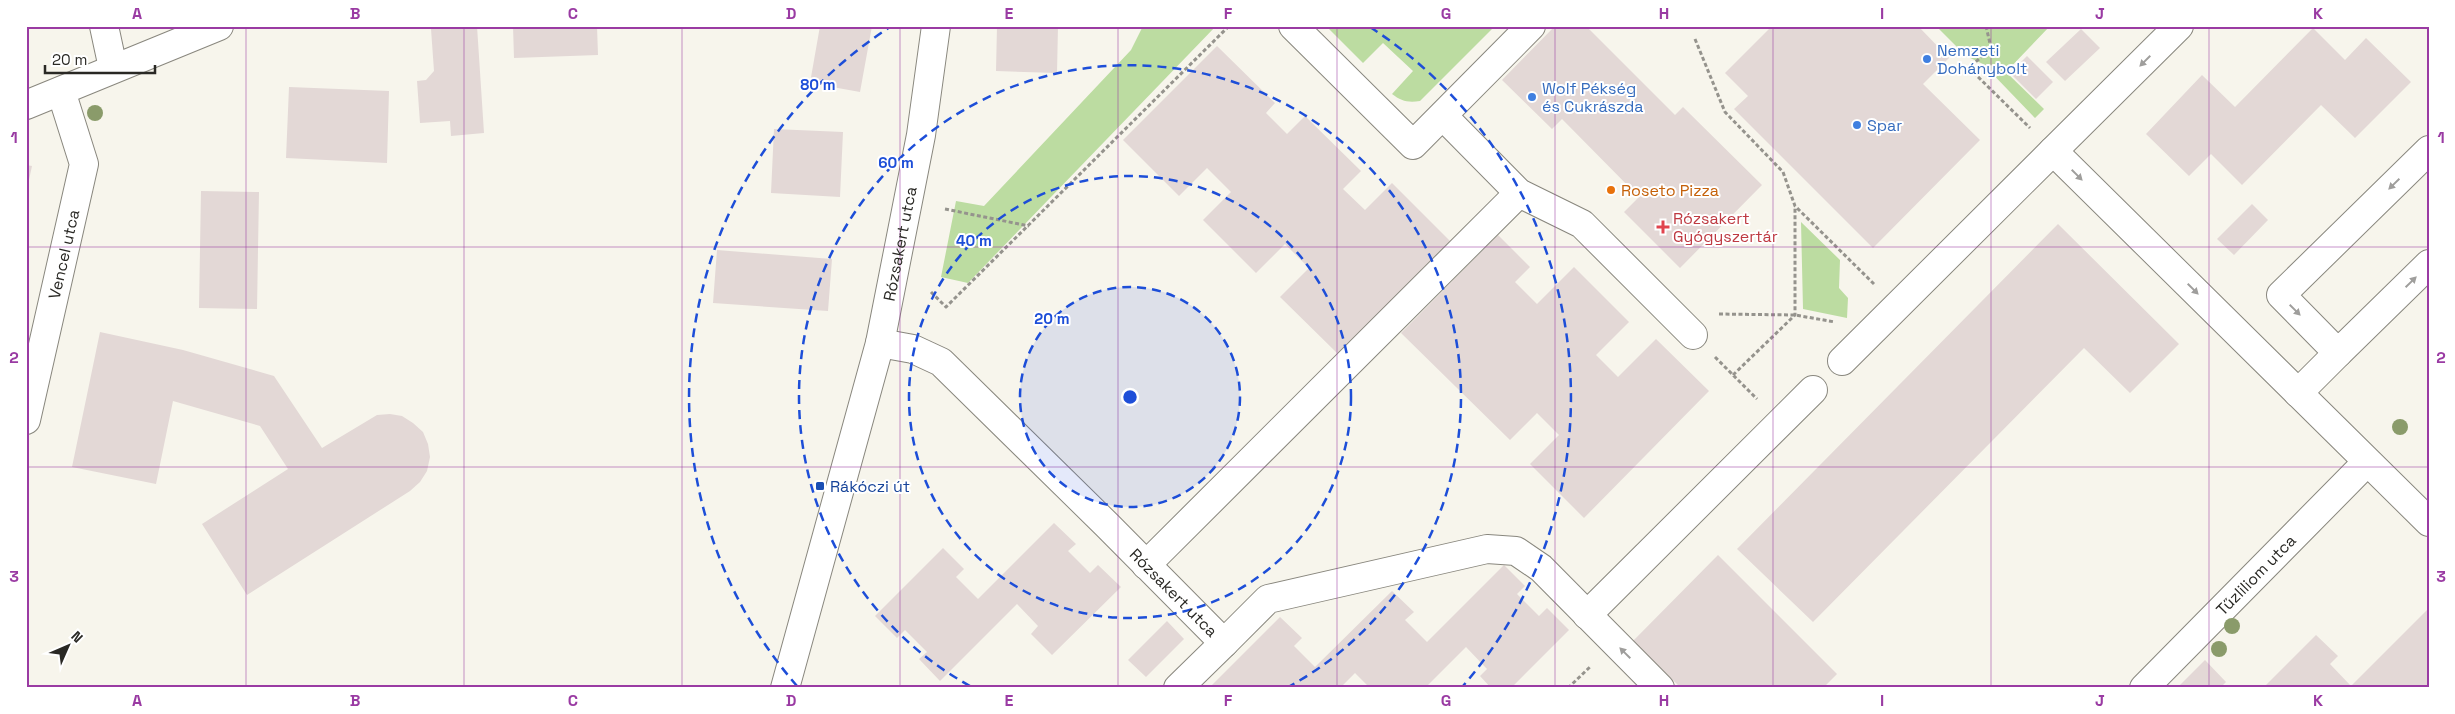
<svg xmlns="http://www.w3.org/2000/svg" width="2455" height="714" font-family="'Space Grotesk',sans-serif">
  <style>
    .green { fill: #bcdca1 }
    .building { fill: #e3d8d6 }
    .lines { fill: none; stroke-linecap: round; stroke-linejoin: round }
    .minor-casing { stroke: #89877e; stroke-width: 30 }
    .path { stroke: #95938d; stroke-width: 3; stroke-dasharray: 4 2.5; stroke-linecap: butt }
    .minor { stroke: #fff; stroke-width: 28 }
    .tree { fill: #8a9b6a }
    .oneway { fill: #9f9e9c }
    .grid { fill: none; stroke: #9a3ba3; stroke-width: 1; stroke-opacity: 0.55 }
    .ring { fill: none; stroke: #1d4ed8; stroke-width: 2.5; stroke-dasharray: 9 6 }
    .shop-dot { fill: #3f7fe0; stroke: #fff; stroke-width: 2 }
    .food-dot { fill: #e8710a; stroke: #fff; stroke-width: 2 }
    .health-dot { fill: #e0444e; stroke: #fff; stroke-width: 2 }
    .transit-dot { fill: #1a4fb4; stroke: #fff; stroke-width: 2 }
    .labels { text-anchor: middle; stroke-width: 4; stroke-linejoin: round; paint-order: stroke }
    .shop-label { font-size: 16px; fill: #366cbe; stroke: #fff; text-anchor: start }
    .food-label { font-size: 16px; fill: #c56008; stroke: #fff; text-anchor: start }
    .health-label { font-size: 16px; fill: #be3a42; stroke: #fff; text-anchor: start }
    .street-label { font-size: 16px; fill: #292824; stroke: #fff }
    .transit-label { font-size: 16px; fill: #164399; stroke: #fff; text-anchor: start }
    .centre { fill: #1d4ed8; stroke: #fff; stroke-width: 2.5 }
    .ring-label { font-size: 15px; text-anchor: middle; font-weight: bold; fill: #1d4ed8; stroke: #fff; stroke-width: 4; stroke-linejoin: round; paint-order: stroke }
    .neatline { fill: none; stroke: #9a3ba3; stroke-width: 2 }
    .grid-label { font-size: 16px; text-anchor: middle; font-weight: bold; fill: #9a3ba3 }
  </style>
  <rect width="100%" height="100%" fill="#f7f5ec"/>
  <path class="green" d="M1143,26H1216L968,283L941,277L956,201L984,206L1131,50Z
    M1326,26H1495L1420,101C1408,103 1401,101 1392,94L1413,71L1383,43L1363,63Z
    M1936,26H2050L2006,72L2044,109L2035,118L1983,64L1966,56Z
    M1801,222L1840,260L1839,288L1848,298L1847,318L1803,309Z"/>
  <path class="building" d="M477,26L484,133L451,136L450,121L420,123L417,81L426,80L434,71L431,29Z
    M513,26H597L598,55L514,58Z
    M820,26H872L860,92L810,83Z
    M997,26H1058L1057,73L996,71Z
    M1074,26H1104V29H1074Z
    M1555,26H1586L1675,115L1683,107L1762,185L1680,268L1624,212L1639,197L1562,119L1552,129L1502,80Z
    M1772,26H1918L1949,58L1923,84L1980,140L1873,248L1734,109L1748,96L1725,73Z
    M2313,28L2345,60L2366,38L2411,82L2355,138L2321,105L2242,185L2211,154L2189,176L2146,134L2202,75L2235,107Z
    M2081,29L2100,48L2065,81L2046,62Z
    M1217,46L1275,103L1266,113L1287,134L1305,116L1361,171L1343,189L1365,210L1392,183L1450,241L1338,354L1280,297L1309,268L1285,244L1256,273L1203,220L1231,192L1207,168L1179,196L1123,140Z
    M2027,56L2053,82L2036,99L2010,73Z
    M289,87L389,91L387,163L286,158Z
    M774,129L843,132L840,197L771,193Z
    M26,165L32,166L27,189H26Z
    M201,191L259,192L257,309L199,308Z
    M2252,204L2268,220L2234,255L2217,239Z
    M2058,224L2179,344L2130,393L2084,348L1813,622L1737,549Z
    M1498,235L1530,267L1515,282L1537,304L1574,267L1629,322L1596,355L1618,377L1656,339L1709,391L1584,518L1530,464L1559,435L1537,413L1510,440L1401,333Z
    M717,250L832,259L828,311L713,303Z
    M100,332L183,350L274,376L322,448L377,415L390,414L402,416L413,423L423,432L428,444L430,457L427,471L420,482L410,491L247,595L202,524L288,469L260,426L173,401L156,484L72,467Z
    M1054,523L1076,544L1068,551L1090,573L1098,565L1121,587L1052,655L1031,634L1038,626L1017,604L940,681L919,659L927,652L905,630L897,638L875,616L943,548L964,569L956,577L978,599Z
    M1718,555L1837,674L1823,688H1681L1633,641Z
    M1504,565L1525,586L1517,594L1539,616L1547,608L1569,630L1511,688H1491L1480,676L1487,669L1466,647L1425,688H1370L1355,673L1340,688H1215L1212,685L1280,617L1302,638L1294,646L1315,667L1392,591L1414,612L1405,620L1427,642Z
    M2429,608V688H2263L2316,635L2338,656L2330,664L2351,686Z
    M1167,621L1184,639L1146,677L1128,660Z
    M2205,660L2226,682L2220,688H2177Z"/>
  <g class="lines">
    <g class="minor-casing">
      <g id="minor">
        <path d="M104,26L113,68"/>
        <path d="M1293,26L1413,145L1531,26"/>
        <path d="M2179,26L2053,151L2429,522"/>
        <path d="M26,105L219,26"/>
        <path d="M1443,116L1519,193L1582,224L1693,335"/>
        <path d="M2429,150L2281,295L2338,353L2429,264"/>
        <path id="s1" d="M880,343L913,349L941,362L1107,525L1224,643L1268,599L1487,549L1516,551L1541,568L1660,688"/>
        <path d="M1842,361L2053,151"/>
        <path d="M2298,393L2338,353"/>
        <path id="s2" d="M26,420L84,164L61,91"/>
        <path d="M1146,565L1519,193"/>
        <path d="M1587,615L1813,390"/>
        <path id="s3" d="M785,688L880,343L921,135L936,26"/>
        <path d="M1178,688L1224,643"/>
        <path id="s4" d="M2144,688L2367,462"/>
      </g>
    </g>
    <path class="path" d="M1986,26L1991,48L1969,68L2030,128
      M1695,39L1725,112L1783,172L1795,206L1874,284
      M945,209L1029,226
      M931,292L946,307L1229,26
      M1719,314L1795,315L1835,322
      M1715,357L1757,399
      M1733,375L1795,315V207
      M1568,688L1591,666"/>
    <use href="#minor" class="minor"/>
  </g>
  <g class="tree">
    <circle cx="95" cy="113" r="8"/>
    <circle cx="2400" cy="427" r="8"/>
    <circle cx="2232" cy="626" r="8"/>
    <circle cx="2219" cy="649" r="8"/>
  </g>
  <defs><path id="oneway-solid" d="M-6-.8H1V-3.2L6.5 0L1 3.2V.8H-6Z" transform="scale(1.25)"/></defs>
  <g class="oneway">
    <use href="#oneway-solid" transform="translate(2145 61) rotate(135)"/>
    <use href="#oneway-solid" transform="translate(2077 175) rotate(45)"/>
    <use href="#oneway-solid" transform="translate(2394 184) rotate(136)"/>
    <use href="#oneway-solid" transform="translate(2411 282) rotate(-44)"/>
    <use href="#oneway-solid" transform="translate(2193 289) rotate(45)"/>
    <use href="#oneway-solid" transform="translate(2295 310) rotate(45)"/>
    <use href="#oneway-solid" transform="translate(1625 653) rotate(-135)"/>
  </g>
  <path class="grid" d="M246,26V688M464,26V688M682,26V688M900,26V688M1118,26V688M1337,26V688M1555,26V688M1773,26V688M1991,26V688M2209,26V688M26,247H2429M26,467H2429"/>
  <circle cx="1130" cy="397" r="110" fill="#1d4ed8" fill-opacity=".12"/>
  <g class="ring">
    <circle cx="1130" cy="397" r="110"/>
    <circle cx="1130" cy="397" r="221"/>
    <path d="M970 686A331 331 0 1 1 1290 686"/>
    <path d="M797 686A441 441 0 0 1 890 27M1370 27A441 441 0 0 1 1463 686"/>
  </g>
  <g class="shop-dot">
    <circle cx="1927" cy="59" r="5"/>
    <circle cx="1532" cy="97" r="5"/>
    <circle cx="1857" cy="125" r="5"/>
  </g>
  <circle class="food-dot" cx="1611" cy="190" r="5"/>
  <path class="health-dot" d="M1660.5 219.5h5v5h5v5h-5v5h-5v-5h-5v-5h5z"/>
  <rect class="transit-dot" x="815" y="481" width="10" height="10" rx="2.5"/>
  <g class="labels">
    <g class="shop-label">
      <text x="1937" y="56">Nemzeti<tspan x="1937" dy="18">Dohánybolt</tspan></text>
      <text x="1542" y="94">Wolf Pékség<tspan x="1542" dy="18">és Cukrászda</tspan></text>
      <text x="1867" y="131">Spar</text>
    </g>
    <g class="food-label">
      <text x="1621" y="196">Roseto Pizza</text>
    </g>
    <g class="health-label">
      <text x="1673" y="224">Rózsakert<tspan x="1673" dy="18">Gyógyszertár</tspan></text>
    </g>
    <g class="street-label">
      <text dy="6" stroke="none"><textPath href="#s3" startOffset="459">Rózsakert utca</textPath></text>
      <text dy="6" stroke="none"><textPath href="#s2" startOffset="170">Vencel utca</textPath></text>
      <text dy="6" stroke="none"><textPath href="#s4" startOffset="159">Tűzliliom utca</textPath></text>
      <text dy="6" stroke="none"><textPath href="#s1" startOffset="392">Rózsakert utca</textPath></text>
    </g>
    <g class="transit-label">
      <text x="830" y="492">Rákóczi út</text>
    </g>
  </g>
  <circle cx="1130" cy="397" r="8" class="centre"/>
  <g class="ring-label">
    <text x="818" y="90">80 m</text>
    <text x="896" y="168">60 m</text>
    <text x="974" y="246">40 m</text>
    <text x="1052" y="324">20 m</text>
  </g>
  <rect width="2455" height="714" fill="none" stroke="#ffffff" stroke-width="55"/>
  <g transform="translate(68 646) rotate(45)" stroke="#ffffff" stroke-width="4" paint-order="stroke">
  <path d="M0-4L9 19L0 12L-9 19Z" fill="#292824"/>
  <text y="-8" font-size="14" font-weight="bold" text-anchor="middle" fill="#292824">N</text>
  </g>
  <path d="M45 65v8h110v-8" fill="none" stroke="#292824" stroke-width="2.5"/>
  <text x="52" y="65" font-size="15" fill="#292824" stroke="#ffffff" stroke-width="4" paint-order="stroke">20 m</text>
  <rect x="28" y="28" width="2400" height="658" class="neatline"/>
  <g class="grid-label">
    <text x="137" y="19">A</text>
    <text x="355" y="19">B</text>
    <text x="573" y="19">C</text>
    <text x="791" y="19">D</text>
    <text x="1009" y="19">E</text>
    <text x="1228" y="19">F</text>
    <text x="1446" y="19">G</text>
    <text x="1664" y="19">H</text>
    <text x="1882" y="19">I</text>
    <text x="2100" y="19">J</text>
    <text x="2318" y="19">K</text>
    <text x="14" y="143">1</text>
    <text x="2441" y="143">1</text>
    <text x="14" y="363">2</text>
    <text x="2441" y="363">2</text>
    <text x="14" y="582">3</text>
    <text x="2441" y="582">3</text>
    <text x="137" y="706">A</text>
    <text x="355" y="706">B</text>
    <text x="573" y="706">C</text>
    <text x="791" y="706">D</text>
    <text x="1009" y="706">E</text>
    <text x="1228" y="706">F</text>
    <text x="1446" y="706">G</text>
    <text x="1664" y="706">H</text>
    <text x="1882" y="706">I</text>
    <text x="2100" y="706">J</text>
    <text x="2318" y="706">K</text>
  </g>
</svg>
